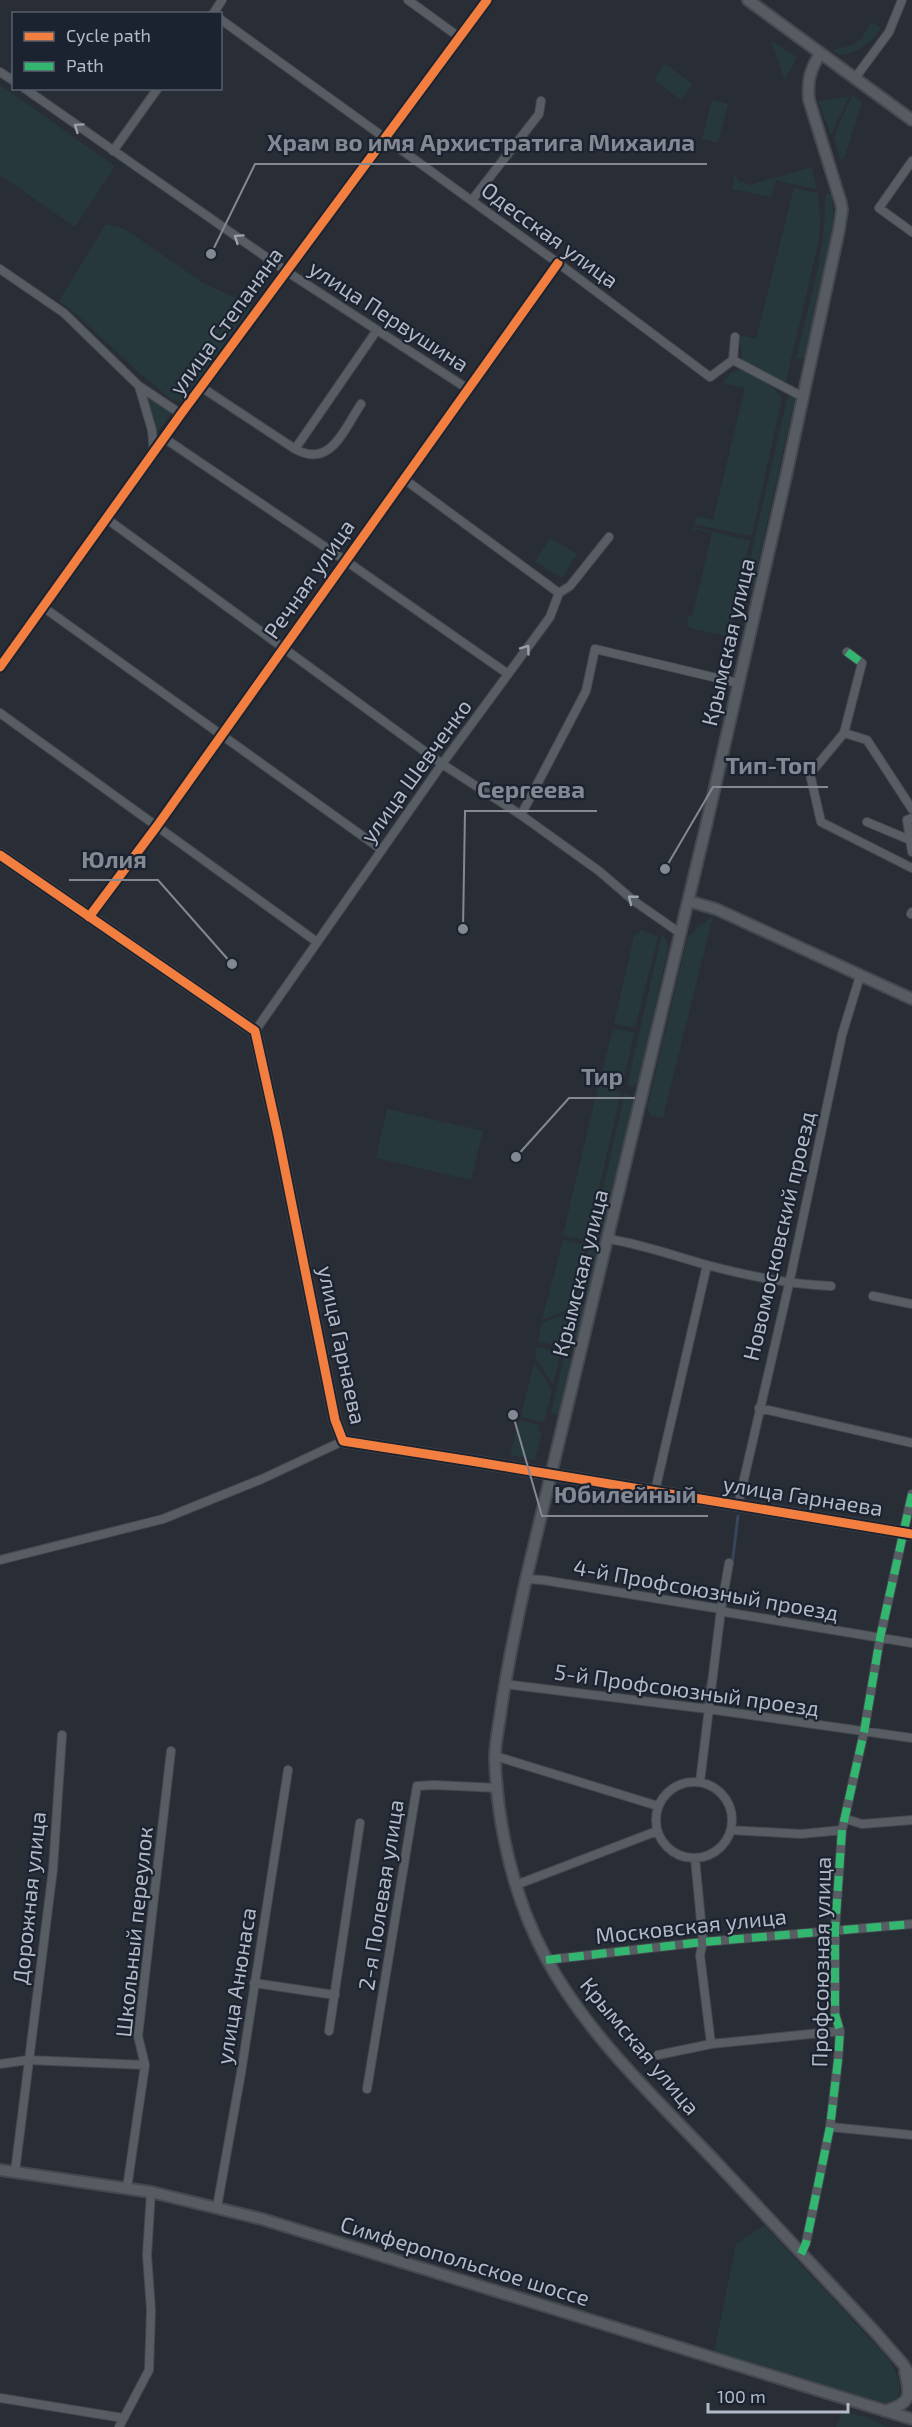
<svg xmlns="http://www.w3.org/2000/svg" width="912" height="2427" font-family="'Exo 2',sans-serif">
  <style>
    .green { fill: #27383c }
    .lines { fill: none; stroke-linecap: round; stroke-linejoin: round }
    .stream { stroke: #37455d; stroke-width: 3 }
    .street-casing { stroke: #45484e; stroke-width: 10 }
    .secondary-casing { stroke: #45484e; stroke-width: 14 }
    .street { stroke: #585c63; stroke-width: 8 }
    .secondary { stroke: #575b62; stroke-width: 10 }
    .quiet { stroke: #33b770; stroke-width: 8; stroke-dasharray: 15 8; stroke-linecap: butt }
    .cycleway-casing { stroke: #1c2330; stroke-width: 13 }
    .cycleway { stroke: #f27e40; stroke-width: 9 }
    .oneway { stroke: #9ca2ad }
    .labels { text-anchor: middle; stroke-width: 4.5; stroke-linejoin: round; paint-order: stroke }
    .street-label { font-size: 22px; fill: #b3b9c6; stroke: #1c2330 }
    .leader { fill: none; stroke: #838893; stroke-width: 2 }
    .callout-dot { fill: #838893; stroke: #1c2330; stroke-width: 2 }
    .callout-label { font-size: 24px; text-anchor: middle; font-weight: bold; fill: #838893; stroke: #1c2330; stroke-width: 4.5; stroke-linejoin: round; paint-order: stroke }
  </style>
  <rect width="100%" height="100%" fill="#292d35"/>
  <path class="green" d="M871,22L881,28C872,42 853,59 836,53L834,50C859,43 859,45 871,22Z
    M770,40L797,57L785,80Z
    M665,64L693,84L681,100L654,80Z
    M0,85L115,166L75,227L0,175Z
    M852,95L862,102L844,159H840L834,137Z
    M849,97L831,135L818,101Z
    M712,100L728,104L718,143L702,139Z
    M812,167L817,190L776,180L771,197L732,189L735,175L739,181L749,185Z
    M794,188L818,193L820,218L819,240L785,385L743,362L739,335L756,339Z
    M828,193L832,195C839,240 815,312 805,358L796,359C808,305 827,250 825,195Z
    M106,224L125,229L202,282L248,304L252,313L188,400L183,402L172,400L137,371L74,312L59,301Z
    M741,369C758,374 772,385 782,398L752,535L749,536L695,524L696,516L713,520L745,388L722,383L731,373Z
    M789,391L796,395L752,590L743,589Z
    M146,395L171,413L158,432Z
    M694,527L750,541L728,636L689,628L687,625L688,616L692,617L712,533L695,529L692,534Z
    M550,538L577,554L562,578L535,562Z
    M713,916L663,1118L651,1116L647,1109L687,939L695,930Z
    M642,930L658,937L635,1028L614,1024L634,936Z
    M662,934L667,940L668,950L638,1083L632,1087L627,1086Z
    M613,1028L634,1033L622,1086L600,1080Z
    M598,1086L621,1092L587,1241L563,1235Z
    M625,1093L632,1097L633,1103L601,1241L597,1243L591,1242Z
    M387,1109L483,1131L471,1180L376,1158Z
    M563,1240L586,1245L570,1309L542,1320Z
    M590,1243L597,1244L599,1249L588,1296L576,1302Z
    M586,1302L577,1344L570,1348H565L575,1308Z
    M570,1312L562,1347L538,1341L542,1323Z
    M537,1347L561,1352L553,1385L535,1357Z
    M565,1353L573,1360L560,1415L551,1413Z
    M534,1362L552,1390L544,1422L521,1417Z
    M519,1420L539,1425L538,1431L542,1432L535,1460L510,1455Z
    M764,2225L886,2356C901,2378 912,2406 874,2402L714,2352L736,2244Z
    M842,2411L868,2418L888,2427H836Z"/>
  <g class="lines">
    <path class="stream" d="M732,1565L738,1516
      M720,1642L728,1589
      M703,1702L709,1679"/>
    <g class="street-casing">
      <path id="street" d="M408,0L459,37
        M213,14L222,0
        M220,19L558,263L710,377L733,360L735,337
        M0,72L14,81
        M855,78L889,32L902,0
        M24,88L286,271L468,389
        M113,151L158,88
        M912,161L879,208L912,232
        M472,200L539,114L541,101
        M0,269L64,313L139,386L152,430L154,453
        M733,360L803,397
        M139,386L181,414
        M201,387L295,449L377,330
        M164,438L346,561L508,674
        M295,449C331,469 344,429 361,404
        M404,479L559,593
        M107,519L442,764L521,815L599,871L634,901L680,933
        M43,607L382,850
        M847,652L862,663L844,733L810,774L821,822L912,868
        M0,667L181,414L487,0
        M0,713L317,942
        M844,733L867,740L912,809
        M521,815L586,691L595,649L738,683
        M912,818L907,820L912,852
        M867,822L910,840
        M911,914L912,912
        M89,917L157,826L558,263
        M255,1031L442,764L550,617L559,593L570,586L609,537
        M608,1239C642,1244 674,1256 707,1265C749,1276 787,1284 831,1286
        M873,1296L912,1304
        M759,1408L912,1443
        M655,1491L707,1265
        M738,1505L789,1284L842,1035L860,976
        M0,1560L163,1519L262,1479L343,1441
        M526,1579L543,1580L721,1609L725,1612L912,1643
        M504,1684L708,1709L912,1738
        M495,1756L658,1806
        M656 1820a38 38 0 1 1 76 0a38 38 0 1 1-76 0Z
        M700,1782L721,1609L729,1563
        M846,1819L862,1824L912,1820
        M731,1830L801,1834L842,1830
        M695,1858L703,1942L700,1955L711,2044
        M516,1885L657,1831
        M546,1960L703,1942L912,1924
        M254,1983L335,1995
        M329,2031L360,1823
        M658,2055L711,2044L840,2031
        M0,2064L28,2060L145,2065
        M367,2089L417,1786L434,1785L498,1788
        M830,2127L912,2135
        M15,2172L53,1869L62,1735
        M127,2188L145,2065L138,2036L171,1751
        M217,2207L241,2073L288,1770
        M801,2254L806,2243L830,2127L838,2060L840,2031L835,2014V1930L842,1830L864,1732L880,1638L912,1494
        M0,2398L123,2418
        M119,2427L149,2370L151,2310L147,2255L151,2192"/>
    </g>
    <g class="secondary-casing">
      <path id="secondary" d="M748,0L912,120
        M820,54C810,70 807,81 809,100L841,203L842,210L839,230L786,476L706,826L526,1579C516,1625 506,1671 500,1717C498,1730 495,1745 495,1758C497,1826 514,1899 546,1958C588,2036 657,2100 717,2163C770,2219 822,2276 875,2332L903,2364L912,2379
        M0,855L255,1031L278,1135L335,1420L343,1441L471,1461L912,1534
        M688,901L716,909L912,999
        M0,2170L151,2192L262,2219L912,2419
        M885,2411C911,2403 911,2397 905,2372"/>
    </g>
    <use href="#street" class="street"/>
    <use href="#secondary" class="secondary"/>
    <path class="quiet" d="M847,652L862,663
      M546,1960L703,1942L912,1924
      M801,2254L806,2243L830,2127L838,2060L840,2031L835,2014V1930L842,1830L864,1732L880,1638L912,1494"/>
    <g class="cycleway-casing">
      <path id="cycleway" d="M0,667L181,414L487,0
        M0,855L255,1031L278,1135L335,1420L343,1441L471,1461L912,1534
        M89,917L157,826L558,263"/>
    </g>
    <use href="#cycleway" class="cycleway"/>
  </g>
  <defs><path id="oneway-chevron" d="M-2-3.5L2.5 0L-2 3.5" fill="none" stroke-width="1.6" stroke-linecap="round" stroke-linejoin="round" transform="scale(1.5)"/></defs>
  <g class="oneway">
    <use href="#oneway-chevron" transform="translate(78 127) rotate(-145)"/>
    <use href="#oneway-chevron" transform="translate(238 238) rotate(-145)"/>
    <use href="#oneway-chevron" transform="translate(526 649) rotate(-54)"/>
    <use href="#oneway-chevron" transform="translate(632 899) rotate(-141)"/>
  </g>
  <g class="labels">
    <g class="street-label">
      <text transform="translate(550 235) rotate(36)" y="8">Одесская улица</text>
      <text transform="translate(389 316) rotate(33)" y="8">улица Первушина</text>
      <text transform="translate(226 321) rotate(-54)" y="8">улица Степаняна</text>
      <text transform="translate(309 579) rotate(-55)" y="8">Речная улица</text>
      <text transform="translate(728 642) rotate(-77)" y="8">Крымская улица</text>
      <text transform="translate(416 771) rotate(-54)" y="8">улица Шевченко</text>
      <text transform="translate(779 1236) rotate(-77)" y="8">Новомосковский проезд</text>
      <text transform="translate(580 1273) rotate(-76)" y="8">Крымская улица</text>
      <text transform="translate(342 1345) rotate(78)" y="8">улица Гарнаева</text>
      <text transform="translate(803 1496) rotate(9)" y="8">улица Гарнаева</text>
      <text transform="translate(706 1590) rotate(10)" y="8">4-й Профсоюзный проезд</text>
      <text transform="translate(687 1690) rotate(8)" y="8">5-й Профсоюзный проезд</text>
      <text transform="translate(381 1895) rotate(-81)" y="8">2-я Полевая улица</text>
      <text transform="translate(29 1898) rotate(-84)" y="8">Дорожная улица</text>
      <text transform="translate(691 1926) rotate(-6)" y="8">Московская улица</text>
      <text transform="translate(134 1932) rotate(-84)" y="8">Школьный переулок</text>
      <text transform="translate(821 1962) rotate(-89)" y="8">Профсоюзная улица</text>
      <text transform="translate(236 1986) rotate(-81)" y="8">улица Анюнаса</text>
      <text transform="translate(640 2046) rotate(50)" y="8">Крымская улица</text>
      <text transform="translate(465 2261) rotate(17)" y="8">Симферопольское шоссе</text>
    </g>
  </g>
  <path class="leader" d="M211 254L255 164H707M665 869L713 787H828M463 929L465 811H597M232 964L158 880H69M516 1157L569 1098H635M513 1415L542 1516H708"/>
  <g class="callout-dot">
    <circle cx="211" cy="254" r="6"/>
    <circle cx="665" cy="869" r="6"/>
    <circle cx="463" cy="929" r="6"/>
    <circle cx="232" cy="964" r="6"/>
    <circle cx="516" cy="1157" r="6"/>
    <circle cx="513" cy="1415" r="6"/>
  </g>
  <g class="callout-label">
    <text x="481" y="151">Храм во имя Архистратига Михаила</text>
    <text x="771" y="774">Тип-Топ</text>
    <text x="531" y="798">Сергеева</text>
    <text x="114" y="868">Юлия</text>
    <text x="602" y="1085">Тир</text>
    <text x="625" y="1503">Юбилейный</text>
  </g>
  <rect x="12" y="12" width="210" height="78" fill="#1c2330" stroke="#585f6c" stroke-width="1.5"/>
  <rect x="24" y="32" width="30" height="9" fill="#f27e40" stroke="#585f6c" stroke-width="1.5"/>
  <text x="66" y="42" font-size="18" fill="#b3b9c6">Cycle path</text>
  <rect x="24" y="62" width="30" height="9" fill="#33b770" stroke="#585f6c" stroke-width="1.5"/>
  <text x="66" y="72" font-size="18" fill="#b3b9c6">Path</text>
  <path d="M708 2403v9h140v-9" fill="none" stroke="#b3b9c6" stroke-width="3"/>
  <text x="717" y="2403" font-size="18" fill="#b3b9c6" stroke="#1c2330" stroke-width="4.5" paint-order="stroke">100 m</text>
</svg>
